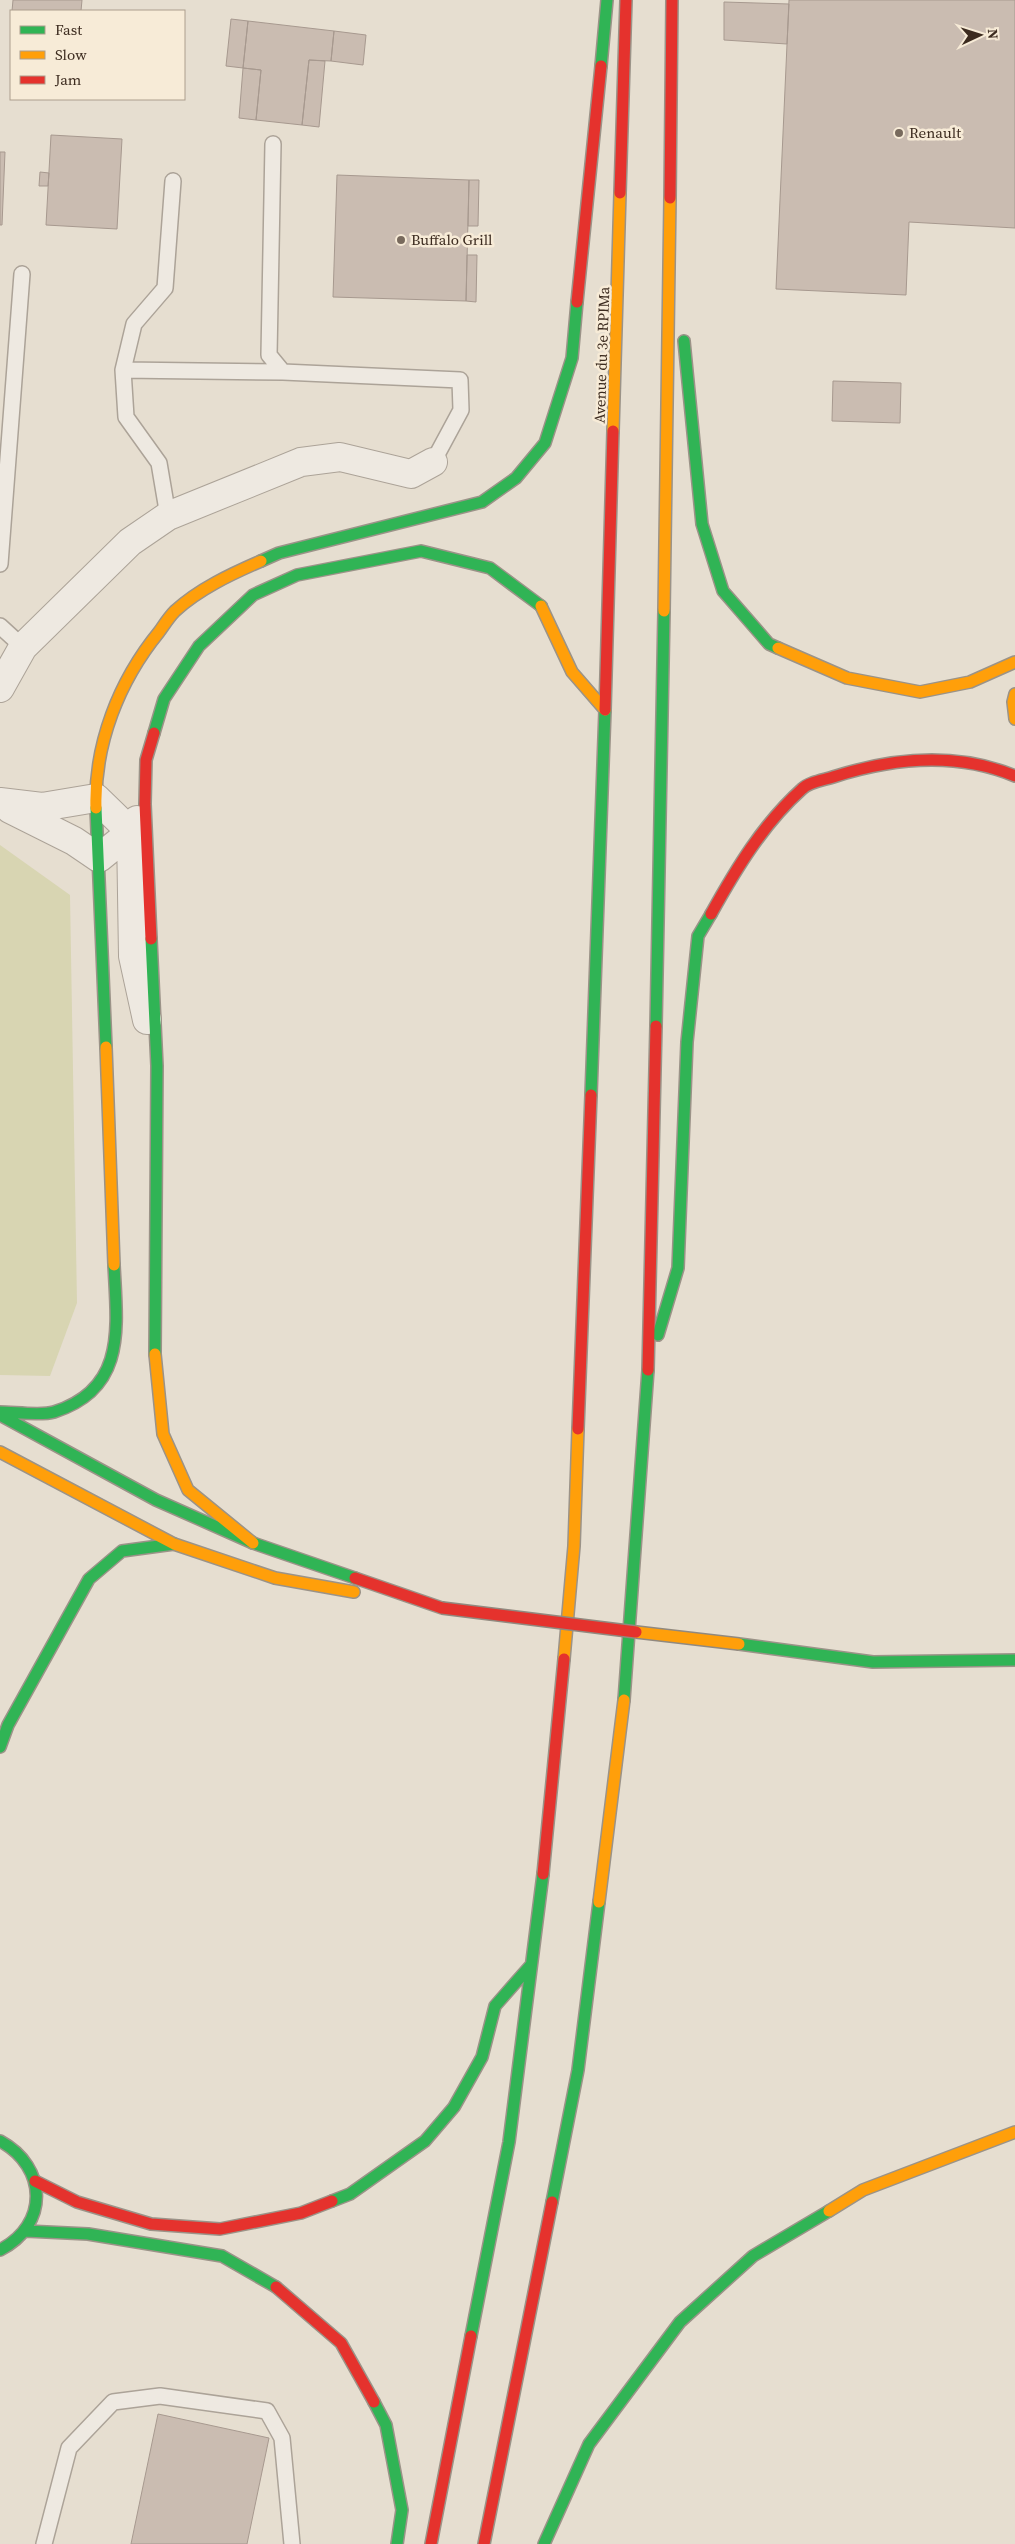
<svg xmlns="http://www.w3.org/2000/svg" width="1015" height="2544" font-family="'Source Serif 4',serif">
  <style>
    .green { fill: #d8d5b2 }
    .building { fill: #cabcb1; stroke: #a7998f }
    .lines { fill: none; stroke-linecap: round; stroke-linejoin: round }
    .lane-casing { stroke: #aca398; stroke-width: 18 }
    .street-casing { stroke: #aca398; stroke-width: 30 }
    .fast-casing { stroke: #9b9388; stroke-width: 14 }
    .slow-casing { stroke: #9b9388; stroke-width: 14 }
    .jam-casing { stroke: #9b9388; stroke-width: 14 }
    .lane { stroke: #eee9e1; stroke-width: 15 }
    .street { stroke: #eee9e1; stroke-width: 28 }
    .fast { stroke: #30b455; stroke-width: 11 }
    .slow { stroke: #ff9f0a; stroke-width: 11 }
    .jam { stroke: #e5322d; stroke-width: 11 }
    .slow-bridge-casing { stroke: #91897f; stroke-width: 14; stroke-linecap: butt }
    .jam-bridge-casing { stroke: #91897f; stroke-width: 14; stroke-linecap: butt }
    .slow-bridge { stroke: #ff9f0a; stroke-width: 11 }
    .jam-bridge { stroke: #e5322d; stroke-width: 11 }
    .poi-dot { fill: #786a5d; stroke: #f7ebd7; stroke-width: 2 }
    .labels { text-anchor: middle; stroke-width: 5; stroke-linejoin: round; paint-order: stroke }
    .poi-label { font-size: 15px; fill: #3c2b1f; stroke: #f7ebd7; text-anchor: start }
    .street-label { font-size: 15px; fill: #3c2b1f; stroke: #f7ebd7 }
  </style>
  <rect width="100%" height="100%" fill="#e6ded0"/>
  <path class="green" d="M0,845L70,895L77,1303L50,1376L0,1375Z"/>
  <path class="building" d="M13,0H82L81,11H12Z
    M789,0H1015V228L909,222L906,295L776,289Z
    M724,2L789,4L787,44L724,40Z
    M231,19L248,21L243,68L226,66Z
    M248,21L334,31L331,61L309,60L302,125L256,120L261,70L243,68Z
    M334,31L366,35L363,65L331,61Z
    M309,60L325,61L319,127L302,125Z
    M243,68L261,70L256,120L239,118Z
    M51,135L122,139L117,229L46,225Z
    M0,152H5L2,225H0Z
    M40,172L49,173L48,186H39Z
    M337,175L469,180L466,301L333,297Z
    M469,180H479L478,226H468Z
    M467,255H477L476,302L466,301Z
    M833,381L901,383L900,423L832,421Z
    M158,2414L269,2438L247,2544H131Z"/>
  <g class="lines">
    <g class="lane-casing">
      <path id="lane" d="M273,144L269,355L283,372L460,380L461,410L433,462
        M123,370L283,372
        M168,516L159,463L126,417L123,370L134,324L165,288L173,181
        M0,564L22,274
        M0,626L23,647
        M44,2544L69,2448L113,2402L160,2396L267,2411L282,2438L292,2544"/>
    </g>
    <g class="street-casing">
      <path id="street" d="M0,688L23,647L130,542L168,516L301,462L340,457L411,474L433,462
        M0,802L42,807L96,798L131,832L133,956L147,1020
        M10,809L74,841L99,858L131,832L137,820"/>
    </g>
    <g class="fast-casing">
      <path id="fast" d="M601,66L607,0
        M684,341L702,524L723,591L769,644L778,648
        M261,561L279,553L482,502L516,478L545,443L572,358L577,302
        M154,733L164,699L199,646L253,595L297,575L421,551L490,568L541,606
        M96,808L106,1047
        M151,939L157,1066L155,1354
        M656,1026L664,611
        M591,1095L605,710
        M658,1335L678,1268L687,1042L698,936L711,914
        M0,1412C14,1412 41,1416 54,1412C127,1389 117,1327 114,1265
        M0,1415L156,1500L253,1543L355,1578
        M739,1644L873,1662L1015,1660
        M624,1700L648,1370
        M0,1747L8,1725L89,1579L122,1551L174,1544
        M0,2141C48,2167 49,2225 0,2250
        M332,2201L350,2194L425,2141L454,2107L482,2057L495,2006L531,1965
        M552,2202L578,2070L599,1902
        M26,2231L88,2234L222,2256L276,2287
        M471,2336L509,2142L543,1874
        M374,2402L386,2425L402,2510L397,2544
        M544,2544L589,2444L680,2322L753,2256L829,2211"/>
    </g>
    <g class="slow-casing">
      <path id="slow" d="M613,431L620,193
        M541,606L572,672L605,710
        M664,611L670,198
        M778,648L847,678L920,692L970,682L1015,662
        M1015,694L1013,702L1015,719
        M96,808C94,744 119,681 159,632C164,625 169,617 175,611C199,589 231,574 261,561
        M106,1047L114,1265
        M155,1354L163,1434L188,1490L253,1543
        M0,1452L174,1544L275,1578L354,1592
        M564,1659L574,1546L578,1429
        M599,1902L624,1700
        M829,2211L863,2190L1015,2132"/>
    </g>
    <g class="jam-casing">
      <path id="jam" d="M620,193L626,0
        M670,198L672,0
        M577,302L601,66
        M605,710L613,431
        M711,914C736,869 763,824 802,789C809,782 824,780 833,777C892,758 957,752 1015,776
        M151,939L145,804L146,760L154,733
        M648,1370L656,1026
        M578,1429L591,1095
        M355,1578L442,1608
        M543,1874L564,1659
        M35,2181L77,2202L151,2224L220,2229L301,2213L332,2201
        M276,2287L341,2343L374,2402
        M431,2544L471,2336
        M484,2544L552,2202"/>
    </g>
    <use href="#lane" class="lane"/>
    <use href="#street" class="street"/>
    <use href="#fast" class="fast"/>
    <use href="#slow" class="slow"/>
    <use href="#jam" class="jam"/>
    <g class="slow-bridge-casing">
      <path id="slow-bridge" d="M636,1632L739,1644"/>
    </g>
    <g class="jam-bridge-casing">
      <path id="jam-bridge" d="M442,1608L636,1632"/>
    </g>
    <use href="#slow-bridge" class="slow-bridge"/>
    <use href="#jam-bridge" class="jam-bridge"/>
  </g>
  <g class="poi-dot">
    <circle cx="899" cy="133" r="5"/>
    <circle cx="401" cy="240" r="5"/>
  </g>
  <g class="labels">
    <g class="poi-label">
      <text x="909" y="138">Renault</text>
      <text x="411" y="245">Buffalo Grill</text>
    </g>
    <g class="street-label">
      <text transform="translate(602 355) rotate(-88)" y="5">Avenue du 3e RPIMa</text>
    </g>
  </g>
  <rect x="10" y="10" width="175" height="90" fill="#f7ebd7" stroke="#ac9e8d"/>
  <rect x="20" y="26" width="25" height="8" fill="#30b455" stroke="#ac9e8d"/>
  <text x="55" y="35" font-size="15" fill="#3c2b1f">Fast</text>
  <rect x="20" y="51" width="25" height="8" fill="#ff9f0a" stroke="#ac9e8d"/>
  <text x="55" y="60" font-size="15" fill="#3c2b1f">Slow</text>
  <rect x="20" y="76" width="25" height="8" fill="#e5322d" stroke="#ac9e8d"/>
  <text x="55" y="85" font-size="15" fill="#3c2b1f">Jam</text>
  <g transform="translate(980 35) rotate(86)" stroke="#f7ebd7" stroke-width="4" paint-order="stroke">
  <path d="M0-4L9 19L0 12L-9 19Z" fill="#3c2b1f"/>
  <text y="-8" font-size="14" font-weight="bold" text-anchor="middle" fill="#3c2b1f">N</text>
  </g>
</svg>
